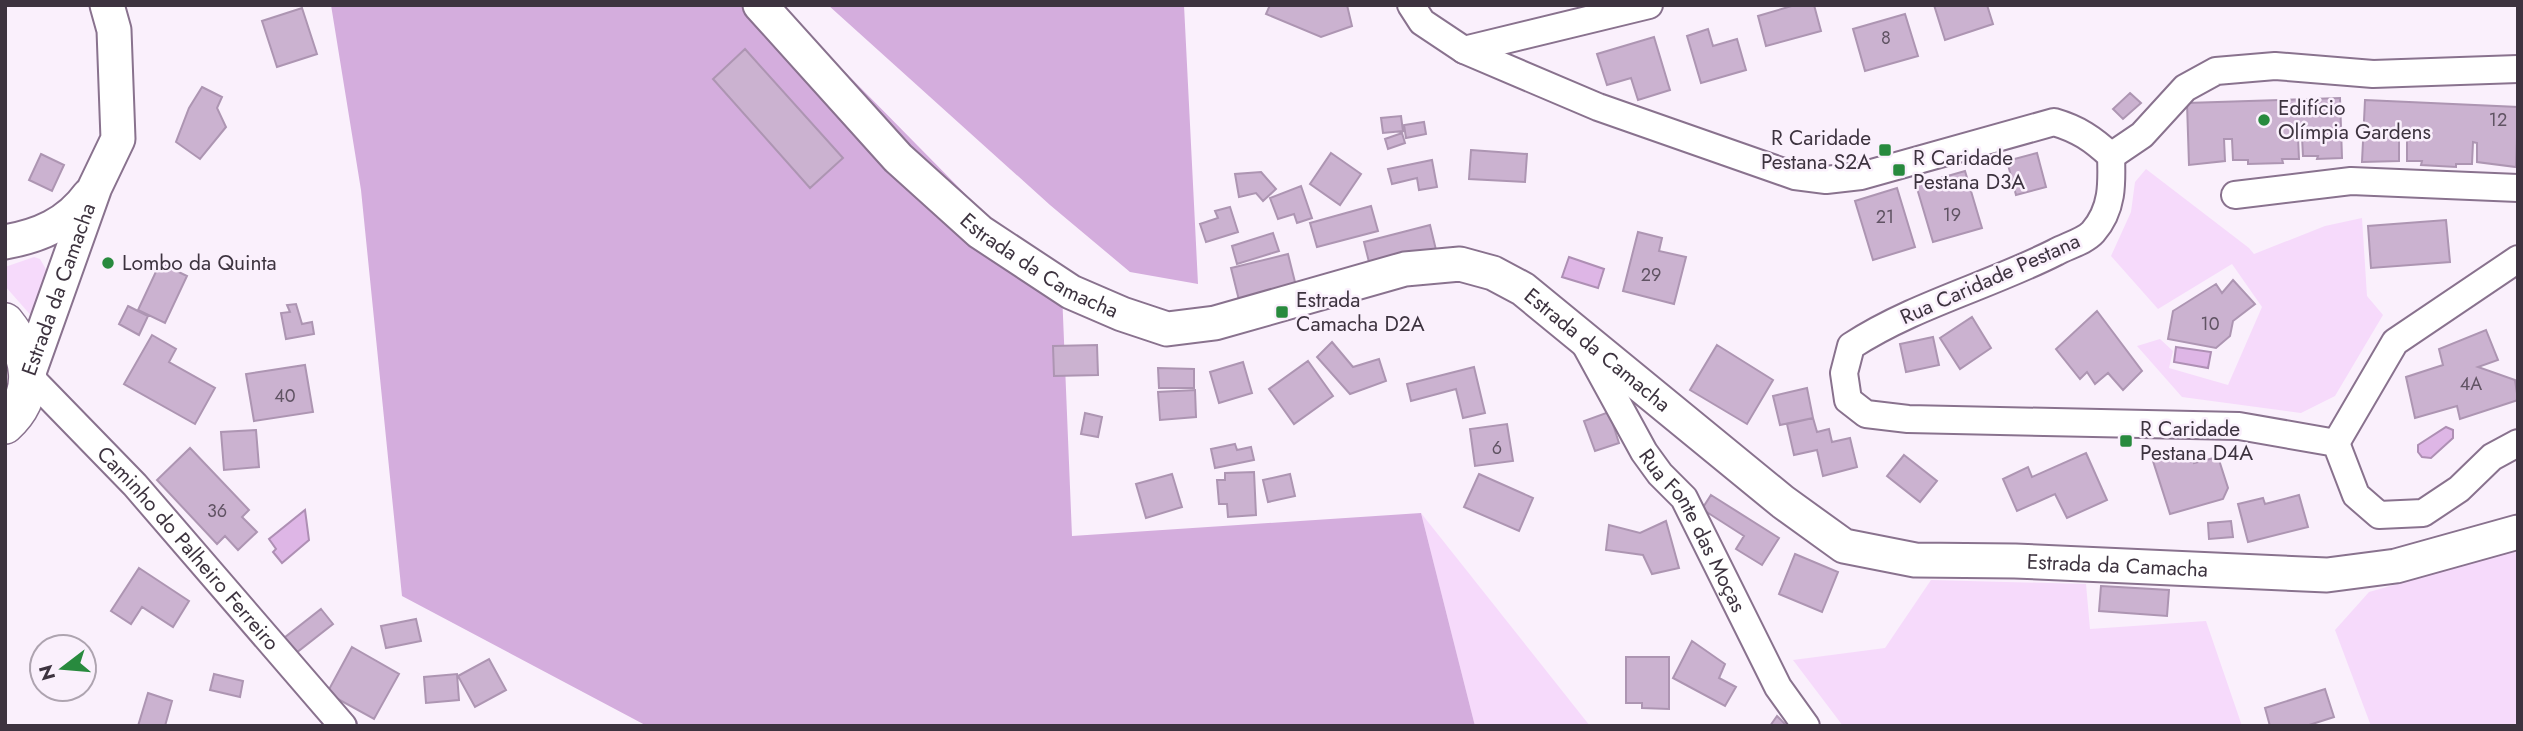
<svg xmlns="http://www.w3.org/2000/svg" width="2523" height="731" font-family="Jost,sans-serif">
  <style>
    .green { fill: #f6dafb }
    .forest { fill: #d4addd }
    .water { fill: #deb6e6; stroke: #ae8fb4; stroke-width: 2 }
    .building { fill: #cbb2d0; stroke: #ad95b2; stroke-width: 2 }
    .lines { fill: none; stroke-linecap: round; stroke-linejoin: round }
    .minor-casing { stroke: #89728e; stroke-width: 30 }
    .tertiary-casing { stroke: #89728e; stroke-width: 37 }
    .secondary-casing { stroke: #89728e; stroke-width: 40 }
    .minor { stroke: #fff; stroke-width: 26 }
    .tertiary { stroke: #fff; stroke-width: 33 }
    .secondary { stroke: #fff; stroke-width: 37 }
    .poi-dot { fill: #288a3e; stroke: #faf0fc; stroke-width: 2.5 }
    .labels { text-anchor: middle; stroke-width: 5; stroke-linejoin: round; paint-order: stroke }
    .number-label { font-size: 18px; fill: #605363 }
    .poi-label { font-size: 21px; fill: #3d333f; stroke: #faf0fc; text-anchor: start }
    .street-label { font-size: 21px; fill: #3d333f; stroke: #faf0fc }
  </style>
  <rect width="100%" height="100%" fill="#faf0fc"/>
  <path class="green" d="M2146,169L2249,248L2254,254L2325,226L2362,218L2367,296L2383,315L2335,396L2301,413L2182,397L2137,346L2160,339L2173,351L2169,368L2228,385L2262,307L2232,264L2158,309L2111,256L2131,212L2135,182Z
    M34,257L40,259L47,271L34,319L5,286V267Z
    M1421,513L1590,726H1475Z
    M2518,550V726H2371L2335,630L2369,592Z
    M1931,580L2086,584L2090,629L2206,621L2242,726H1843L1793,660L1885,648Z"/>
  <path class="forest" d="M331,5H779L1062,292L1072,536L1421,513L1475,726H647L402,596L361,190Z
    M828,5H1184L1198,284L1130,272L1050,205Z"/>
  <path class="water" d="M1569,257L1604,269L1598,288L1562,277Z
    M2176,347L2211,352L2208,368L2174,362Z
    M2446,427L2453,430V438L2431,458L2422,457L2418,452V445Z
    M305,510L309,540L282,563L273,552L276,549L269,539Z"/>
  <path class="building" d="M1270,5H1347L1352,26L1321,37L1266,14Z
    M1795,5H1814L1821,31L1766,46L1758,16Z
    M1934,5H1987L1993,24L1945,40Z
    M302,8L317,54L277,67L262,21Z
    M1905,14L1918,56L1865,71L1853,29Z
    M1708,29L1713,46L1737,39L1746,70L1701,83L1687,36Z
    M1654,37L1670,90L1638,100L1631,78L1607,85L1597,54Z
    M745,49L843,158L810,188L713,79Z
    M202,87L222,97L217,108L226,127L200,159L176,142L189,108Z
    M2130,93L2141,103L2123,119L2113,109Z
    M2340,98L2342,158L2317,159L2318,156H2303L2302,137H2298L2299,159H2282L2283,163L2248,164V160H2233L2232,139H2224L2225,161L2189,165L2187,103Z
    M2365,100L2518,107L2516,167L2477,162V143L2473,142L2472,164H2456V167L2421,165L2422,161H2407V139H2399V161L2362,162Z
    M1401,116L1403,131L1383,133L1381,118Z
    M1424,122L1426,134L1406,138L1404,125Z
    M1402,133L1405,143L1388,149L1385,139Z
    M1471,150L1527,154L1525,182L1469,179Z
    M1331,153L1361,174L1340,205L1310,184Z
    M2037,153L2046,187L2016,195L2007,161Z
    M41,154L64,165L52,191L29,180Z
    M1432,160L1437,187L1419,190L1417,178L1392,184L1388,169Z
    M1965,171L1982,228L1933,242L1916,185Z
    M1261,172L1276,189L1263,201L1256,193L1239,197L1235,174Z
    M1301,186L1312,218L1297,223L1294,214L1278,219L1270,198Z
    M1897,188L1915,247L1873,260L1855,201Z
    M1371,206L1378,231L1317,247L1310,223Z
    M1230,207L1238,232L1206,242L1200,224L1218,218L1215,211Z
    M2446,220L2450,262L2371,268L2368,226Z
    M1430,225L1437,254L1371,270L1364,242Z
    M1638,232L1662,238L1659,251L1686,257L1674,304L1623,291Z
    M1273,233L1279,251L1237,264L1232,246Z
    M1288,254L1299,298L1242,312L1231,268Z
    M160,263L187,276L165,323L138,310Z
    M2233,280L2255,304L2233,321L2230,336L2216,348L2168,339L2173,311L2216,284L2222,293Z
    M296,304L302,324L312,322L314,334L286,339L281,313L290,312L287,305Z
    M128,306L148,316L139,335L119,324Z
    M2097,311L2142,371L2123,390L2108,373L2095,384L2087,372L2080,379L2056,349Z
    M1972,317L1991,348L1960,369L1940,338Z
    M2486,330L2498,360L2478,367L2515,380L2518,400L2460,419L2457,406L2415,418L2406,377L2443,365L2439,349Z
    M152,335L176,349L169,362L215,388L195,424L124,384Z
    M1933,337L1939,365L1906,372L1900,344Z
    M1332,342L1353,367L1379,359L1386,381L1350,394L1317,357Z
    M1097,345L1098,375L1054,376L1053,346Z
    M1717,345L1773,380L1747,424L1690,390Z
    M1308,361L1333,396L1294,424L1269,389Z
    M1243,362L1252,393L1219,403L1210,372Z
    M305,365L313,412L254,421L246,374Z
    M1474,367L1485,413L1463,418L1456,389L1411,401L1407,384Z
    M1158,368L1194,369V388H1159Z
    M1807,388L1813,418L1780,425L1773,396Z
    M1195,390L1196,417L1160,420L1158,392Z
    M1609,412L1619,443L1595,451L1584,421Z
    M1085,413L1102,417L1098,437L1081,434Z
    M1813,418L1817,432L1829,429L1832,442L1850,438L1857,467L1823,476L1817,450L1794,455L1787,424Z
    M1507,424L1513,461L1475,466L1470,429Z
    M256,430L259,467L224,470L221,432Z
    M1235,444L1237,450L1251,447L1254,460L1215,468L1211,449Z
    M190,448L249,510L242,517L257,532L238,550L225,536L217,544L157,480Z
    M2177,452L2180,460L2192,456L2194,463L2218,457L2228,488L2223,499L2170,514L2153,461Z
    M2086,453L2107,500L2067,518L2055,494L2017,511L2003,479L2028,467L2032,477Z
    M1904,455L1937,481L1920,502L1887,476Z
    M1254,472L1256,515L1228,517L1227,504H1219L1217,480H1225V473Z
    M1172,474L1182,507L1146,518L1136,484Z
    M1290,474L1295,496L1268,502L1263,480Z
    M1479,474L1533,498L1519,531L1464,507Z
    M1711,495L1779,538L1762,565L1736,549L1744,536L1702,509Z
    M2299,495L2308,527L2248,542L2238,504L2263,498L2265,504Z
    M1666,521L1679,568L1652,574L1643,555L1606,550L1609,525L1640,533Z
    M2231,521L2233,537L2209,539L2208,523Z
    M1795,554L1838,572L1822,612L1779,594Z
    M139,568L189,601L173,627L142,607L131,624L111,611Z
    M2101,586L2169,590L2167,616L2099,611Z
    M321,609L333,624L296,653L284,638Z
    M416,619L421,641L386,648L381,626Z
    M1692,641L1725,664L1719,678L1736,687L1725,706L1673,678Z
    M352,647L399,674L374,719L327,693Z
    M1626,657H1669V709L1642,708V703H1626Z
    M489,659L506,690L475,707L458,676Z
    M214,674L243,681L240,697L210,690Z
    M457,674L459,700L426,703L424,677Z
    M2325,689L2334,717L2306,726H2270L2265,708Z
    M148,693L172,701L165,726H138Z
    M1777,716L1787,726H1770Z"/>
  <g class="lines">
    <g class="minor-casing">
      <g id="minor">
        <path d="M1411,5L1422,22L1464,50L1598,107L1795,176L1826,180L1861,176L2054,122C2078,129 2093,139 2111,156C2112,183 2113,209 2093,232C2085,241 2067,246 2056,252C1989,286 1914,305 1851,346L1844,373L1848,400L1866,414L1908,419L2239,426L2336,443L2356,495L2379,515L2423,513L2459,489L2492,457L2518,443"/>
        <path d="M1464,50L1649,5"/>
        <path d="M2111,156L2142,135L2185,88L2216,71L2275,66L2373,74L2518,69"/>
        <path d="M2235,195L2351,181L2518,188"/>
        <path id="s1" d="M1586,346L1644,452L1660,474L1684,498L1778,687L1806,726"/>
        <path id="s2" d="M28,375L135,485L343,726"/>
        <path d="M2336,443L2395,342L2518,259"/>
      </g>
    </g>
    <g class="tertiary-casing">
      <g id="tertiary">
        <path id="s3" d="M760,5L898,158L980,232L1071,292L1122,314L1167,329L1215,323L1405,269L1460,264L1493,273L1523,289L1783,502L1844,546L1915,560L2015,561L2327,575L2396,566L2518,532"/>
        <path d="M5,242C39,236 68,224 89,195"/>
        <path id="s4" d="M28,375L95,187L118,139L114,30L107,5"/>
      </g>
    </g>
    <g class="secondary-casing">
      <path id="secondary" d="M5,322C31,354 39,394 5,425"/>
    </g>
    <use href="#minor" class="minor"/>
    <use href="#tertiary" class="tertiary"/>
    <use href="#secondary" class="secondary"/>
  </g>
  <g class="poi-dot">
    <circle cx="2264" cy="120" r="7"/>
    <rect x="1878" y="143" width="14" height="14" rx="3.5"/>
    <rect x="1892" y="163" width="14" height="14" rx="3.5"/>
    <circle cx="108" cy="263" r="7"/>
    <rect x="1275" y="305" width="14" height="14" rx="3.5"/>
    <rect x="2119" y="434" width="14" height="14" rx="3.5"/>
  </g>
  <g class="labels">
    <g class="number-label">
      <text x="1886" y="44">8</text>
      <text x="2498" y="126">12</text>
      <text x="1952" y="221">19</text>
      <text x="1885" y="223">21</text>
      <text x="1651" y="281">29</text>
      <text x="2210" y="330">10</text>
      <text x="2471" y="390">4A</text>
      <text x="285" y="402">40</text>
      <text x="1497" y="454">6</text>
      <text x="217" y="517">36</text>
    </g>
    <g class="poi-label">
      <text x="2278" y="115">Edifício<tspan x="2278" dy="24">Olímpia Gardens</tspan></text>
      <text x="1871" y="145" text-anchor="end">R Caridade<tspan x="1871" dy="24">Pestana S2A</tspan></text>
      <text x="1913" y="165">R Caridade<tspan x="1913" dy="24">Pestana D3A</tspan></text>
      <text x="122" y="270">Lombo da Quinta</text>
      <text x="1296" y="307">Estrada<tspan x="1296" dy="24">Camacha D2A</tspan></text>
      <text x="2140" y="436">R Caridade<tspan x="2140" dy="24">Pestana D4A</tspan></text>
    </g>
    <g class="street-label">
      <text dy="7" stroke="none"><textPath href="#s3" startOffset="385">Estrada da Camacha</textPath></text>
      <text dy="7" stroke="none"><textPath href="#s4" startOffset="91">Estrada da Camacha</textPath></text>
      <text transform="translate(1990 279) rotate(-24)" y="7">Rua Caridade Pestana</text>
      <text dy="7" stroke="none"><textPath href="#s3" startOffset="994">Estrada da Camacha</textPath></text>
      <text dy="7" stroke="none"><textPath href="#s1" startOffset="214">Rua Fonte das Moças</textPath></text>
      <text dy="7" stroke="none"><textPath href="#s2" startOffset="236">Caminho do Palheiro Ferreiro</textPath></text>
      <text dy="7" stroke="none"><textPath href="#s3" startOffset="1584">Estrada da Camacha</textPath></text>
    </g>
  </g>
  <rect width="2523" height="731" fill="none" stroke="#3d333f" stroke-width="14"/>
  <g transform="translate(63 668) rotate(254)"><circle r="33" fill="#faf0fc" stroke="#aea4b0" stroke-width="2"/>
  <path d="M0-5L12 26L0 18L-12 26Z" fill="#288a3e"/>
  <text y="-10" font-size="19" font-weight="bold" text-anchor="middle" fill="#3d333f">N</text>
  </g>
</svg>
